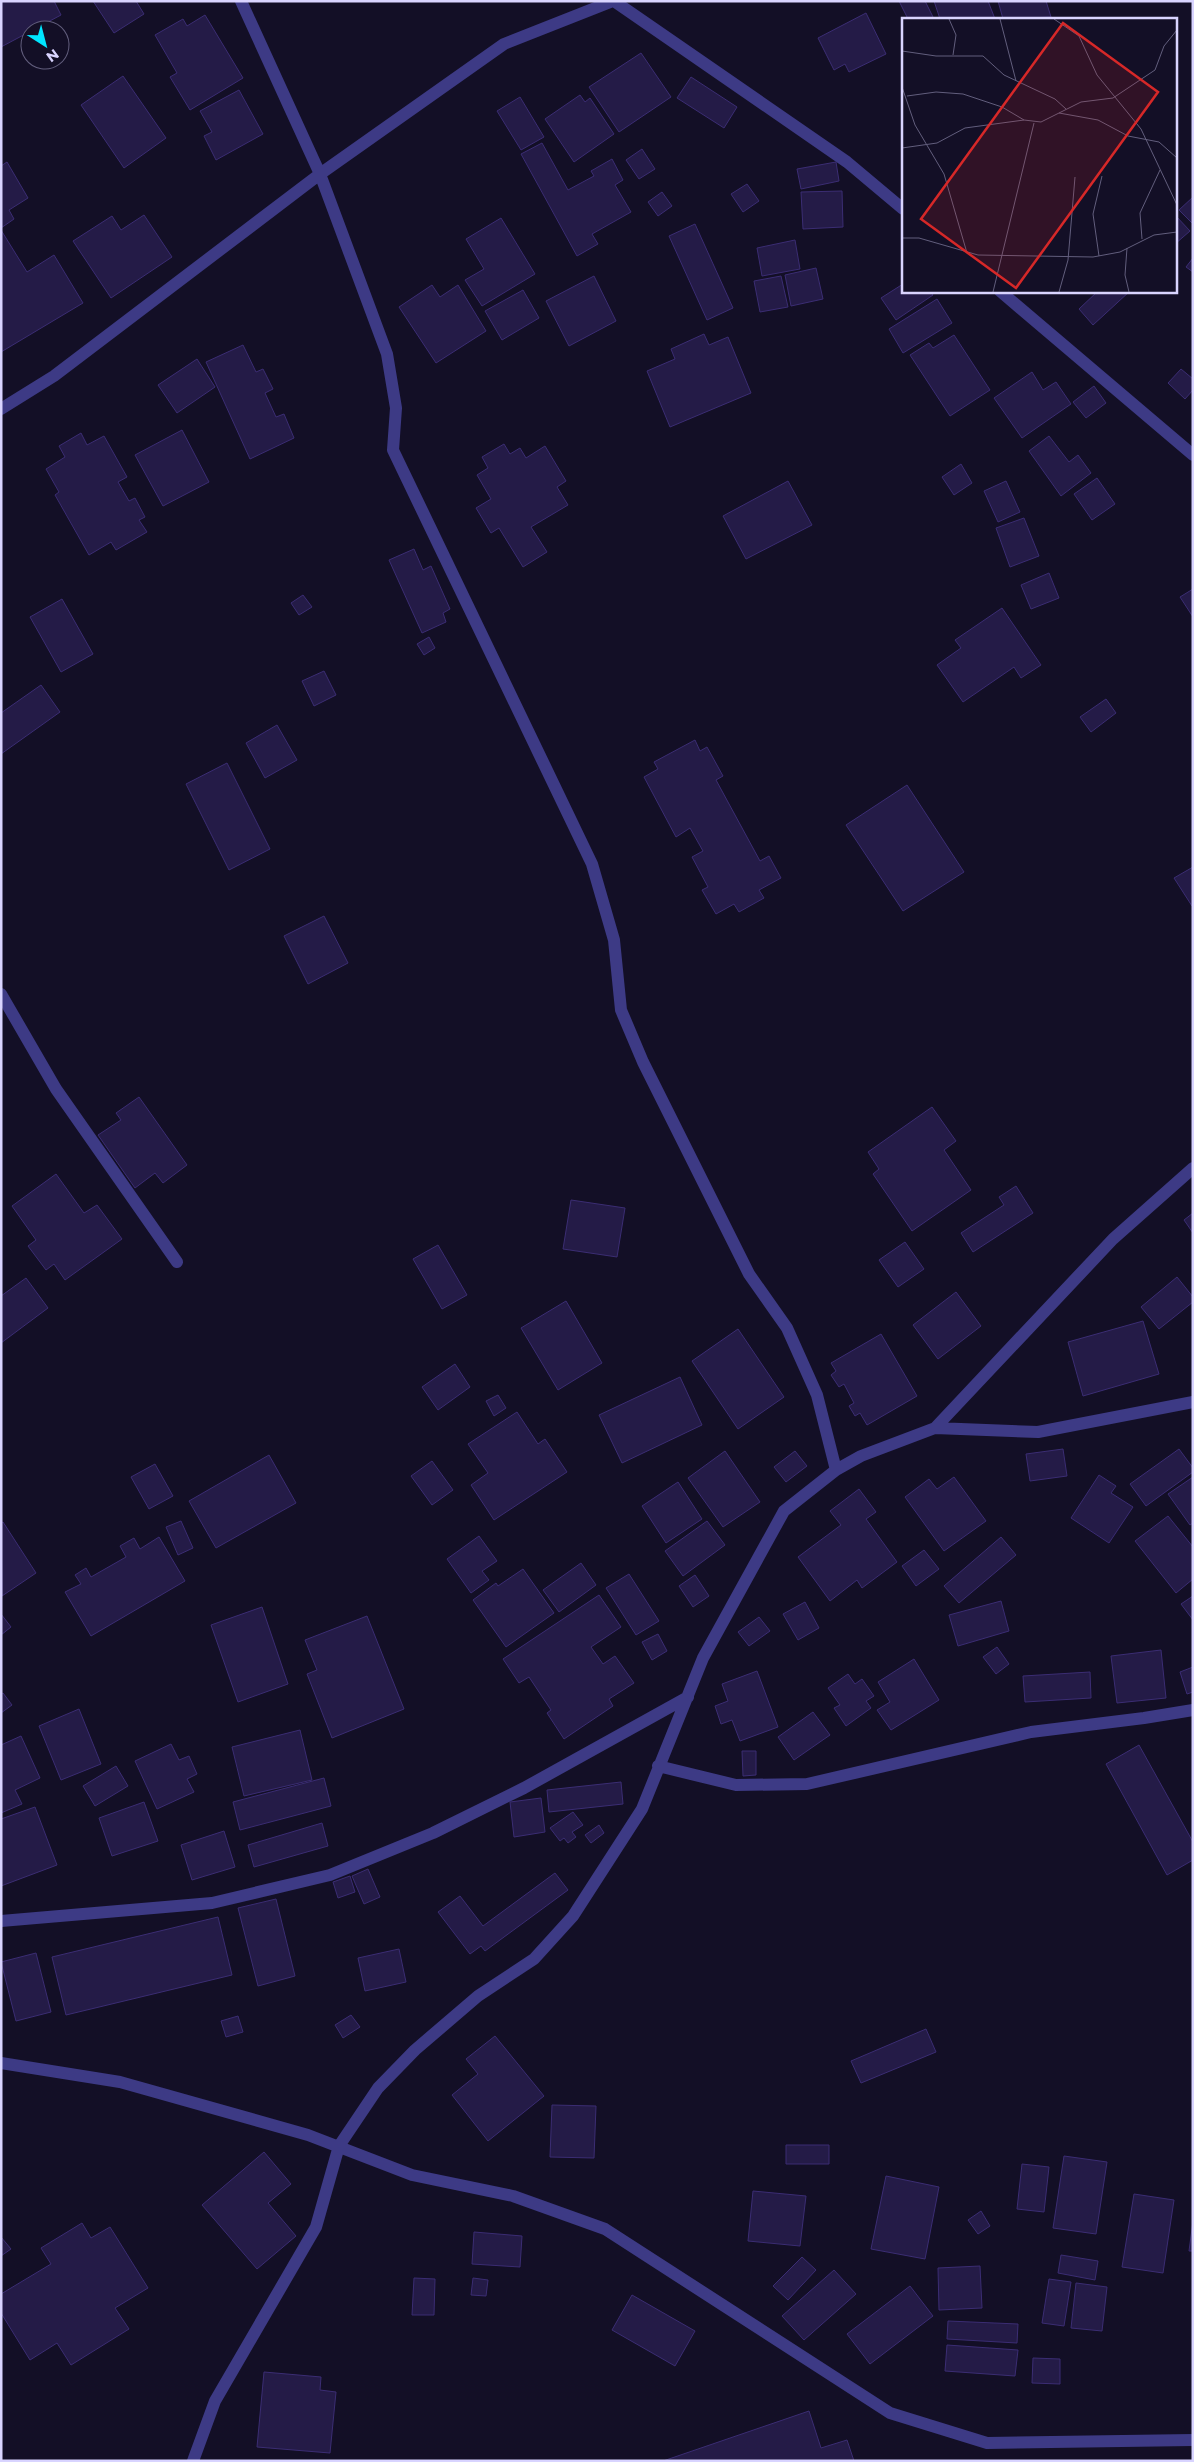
<svg xmlns="http://www.w3.org/2000/svg" width="1194" height="2462" font-family="Montserrat,sans-serif">
  <style>
    .building { fill: #241b47; stroke: #3b2d73 }
    .lines { fill: none; stroke-linecap: round; stroke-linejoin: round }
    .minor { stroke: #3d3a85; stroke-width: 12 }
    .inset-road { fill: none; stroke: #625e7d; stroke-width: 1 }
    .view { fill: #d62828; fill-opacity: 0.15; stroke: #d62828; stroke-width: 2.5 }
    .inset-edge { fill: none; stroke: #d9d4ff; stroke-width: 2.5 }
  </style>
  <rect width="100%" height="100%" fill="#130f26"/>
  <path class="building" d="M1,1H54L61,15L1,47Z
    M93,1H136L144,14L114,33Z
    M899,1H925L934,19H908Z
    M934,1H988L995,19H940Z
    M998,1H1046L1051,17L1003,19Z
    M866,13L886,54L849,72L845,64L834,70L818,38Z
    M205,15L243,78L190,110L170,77L177,73L155,35L183,19L187,26Z
    M641,53L671,97L619,132L589,87Z
    M123,76L166,138L124,168L81,105Z
    M691,77L737,107L724,128L677,98Z
    M239,90L263,134L216,160L204,136L212,132L200,111Z
    M580,95L585,102L590,98L614,134L574,162L545,119Z
    M520,97L544,137L521,150L497,111Z
    M542,143L568,190L594,176L591,171L612,159L623,180L615,185L631,212L592,234L598,244L577,256L521,154Z
    M642,149L655,169L639,179L626,160Z
    M7,162L28,198L9,210L14,219L1,228V166Z
    M836,162L839,181L801,189L797,169Z
    M747,184L759,201L743,212L731,194Z
    M842,191L843,227L803,229L801,192Z
    M662,192L672,206L658,216L648,202Z
    M1193,197V224L1179,210Z
    M144,215L172,257L111,298L73,241L112,216L121,230Z
    M1175,215L1190,231L1175,244Z
    M501,218L535,274L482,306L465,280L484,269L466,239Z
    M695,224L733,308L707,320L669,236Z
    M1,230L27,272L54,255L83,303L1,352Z
    M795,240L800,269L762,276L757,248Z
    M1193,258V272L1186,267Z
    M816,268L823,299L791,306L785,275Z
    M594,276L616,321L569,346L546,301Z
    M781,276L788,307L760,312L754,281Z
    M903,284V291H930L933,295L896,320L881,298Z
    M432,285L440,297L458,285L486,331L436,363L399,307Z
    M523,290L539,318L502,340L485,311Z
    M1098,291H1130L1093,325L1079,309Z
    M937,299L952,323L903,353L889,329Z
    M704,334L709,345L728,337L751,393L670,427L647,371L675,359L671,349Z
    M954,335L990,390L950,416L910,355L929,343L933,348Z
    M243,345L256,372L263,369L273,389L265,393L276,417L284,414L294,438L250,459L206,362Z
    M197,359L215,387L177,413L158,385Z
    M1181,369L1193,379V390L1185,399L1168,383Z
    M1032,372L1043,390L1056,382L1071,404L1022,438L994,398Z
    M1094,386L1106,403L1086,418L1073,402Z
    M182,430L209,482L163,506L135,455Z
    M81,433L87,445L104,436L127,477L118,482L129,501L135,498L145,517L139,520L147,532L116,550L111,542L89,555L55,495L59,492L46,469L65,457L59,446Z
    M1049,436L1069,462L1078,455L1091,473L1061,496L1029,451Z
    M504,444L510,454L520,448L526,458L545,446L566,481L557,487L568,505L531,527L547,552L523,567L499,528L491,533L476,508L491,499L477,475L488,468L482,457Z
    M961,464L972,483L954,495L942,477Z
    M1097,478L1115,504L1092,520L1074,494Z
    M788,481L812,525L746,559L723,516Z
    M1006,481L1020,512L998,522L984,491Z
    M1024,518L1039,556L1010,567L996,528Z
    M414,549L423,570L431,566L450,609L443,613L446,622L422,633L389,560Z
    M1049,573L1059,598L1031,609L1021,585Z
    M1193,589V617L1180,597Z
    M303,595L312,607L299,615L291,603Z
    M62,599L93,654L61,672L30,617Z
    M1002,608L1041,665L1021,678L1014,667L963,702L937,665L961,648L955,640Z
    M429,637L435,648L424,655L417,644Z
    M324,671L336,695L314,706L302,681Z
    M41,685L60,712L1,754V713Z
    M1106,699L1116,713L1091,732L1080,717Z
    M277,725L297,760L265,778L246,743Z
    M695,740L700,751L707,747L723,776L716,780L760,861L769,856L781,878L759,890L764,898L739,912L734,904L716,914L702,890L708,887L692,857L703,851L690,828L676,837L644,777L658,769L654,762Z
    M227,763L270,849L229,870L186,784Z
    M907,785L964,872L903,911L846,825Z
    M1193,867V905L1192,906L1174,878Z
    M324,916L348,963L308,984L284,936Z
    M139,1097L187,1165L163,1183L155,1173L135,1188L98,1135L121,1120L116,1113Z
    M932,1107L956,1141L944,1150L971,1190L912,1231L873,1174L879,1169L868,1152Z
    M56,1174L84,1213L97,1205L122,1239L65,1280L54,1264L46,1270L28,1246L36,1240L12,1206Z
    M1016,1186L1033,1213L973,1252L961,1233L1004,1205L999,1197Z
    M571,1200L625,1208L617,1257L563,1249Z
    M1193,1213V1233L1184,1220Z
    M905,1242L924,1269L898,1287L879,1260Z
    M438,1245L467,1295L442,1309L413,1259Z
    M1177,1277L1193,1297V1302L1159,1329L1141,1307Z
    M26,1278L48,1308L1,1343V1296Z
    M956,1292L981,1326L938,1359L913,1325Z
    M566,1301L602,1363L558,1390L521,1328Z
    M1143,1321L1159,1374L1083,1396L1068,1342Z
    M738,1329L784,1397L738,1429L692,1361Z
    M881,1334L917,1396L867,1425L860,1413L855,1416L849,1406L854,1403L844,1384L839,1387L831,1375L836,1371L831,1363Z
    M455,1364L470,1387L438,1410L422,1387Z
    M680,1377L702,1425L622,1463L599,1415Z
    M498,1395L506,1408L494,1416L486,1401Z
    M517,1412L538,1444L545,1439L567,1472L494,1520L471,1485L488,1473L468,1444Z
    M1063,1449L1067,1476L1030,1481L1026,1454Z
    M1179,1449L1193,1468V1472L1146,1506L1130,1484Z
    M725,1451L760,1502L723,1527L688,1478Z
    M795,1451L807,1466L786,1482L774,1467Z
    M269,1455L296,1503L216,1548L189,1501Z
    M432,1461L453,1490L432,1505L411,1476Z
    M155,1464L173,1496L149,1509L131,1477Z
    M1099,1475L1116,1486L1111,1493L1133,1507L1109,1543L1071,1518Z
    M954,1477L986,1521L944,1551L905,1497L929,1479L937,1489Z
    M1193,1477V1523L1190,1525L1168,1494Z
    M678,1482L702,1519L666,1543L642,1506Z
    M859,1489L876,1512L866,1519L897,1562L862,1588L857,1580L830,1601L798,1557L841,1525L830,1511Z
    M1168,1516L1193,1547V1579L1176,1593L1135,1541Z
    M181,1521L193,1548L178,1555L166,1527Z
    M707,1521L725,1545L683,1576L665,1551Z
    M3,1522L36,1573L2,1596L1,1523Z
    M479,1536L497,1561L482,1571L489,1580L471,1593L447,1559Z
    M159,1537L185,1581L91,1636L65,1592L81,1584L75,1575L86,1568L91,1577L126,1557L120,1546L134,1538L140,1549Z
    M1001,1537L1016,1555L959,1603L944,1586Z
    M924,1550L939,1569L916,1586L902,1566Z
    M581,1563L596,1585L559,1612L543,1590Z
    M523,1569L554,1613L506,1647L473,1600L496,1583L498,1586Z
    M629,1574L659,1621L636,1635L606,1588Z
    M695,1575L709,1596L693,1607L679,1586Z
    M599,1595L621,1627L591,1647L603,1664L615,1656L634,1683L609,1699L613,1706L564,1739L547,1713L551,1710L529,1677L519,1683L503,1659Z
    M1193,1596V1620L1181,1604Z
    M1001,1601L1009,1631L958,1646L949,1615Z
    M805,1602L819,1628L798,1640L783,1614Z
    M262,1607L288,1684L238,1702L211,1625Z
    M1,1614L11,1627L1,1635Z
    M367,1616L404,1709L332,1738L307,1674L317,1670L305,1640Z
    M759,1617L770,1631L749,1646L738,1632Z
    M658,1634L667,1651L652,1660L642,1642Z
    M997,1647L1009,1664L996,1674L983,1657Z
    M1161,1650L1166,1698L1117,1703L1111,1656Z
    M914,1659L939,1700L891,1730L877,1710L890,1702L878,1682Z
    M1193,1667V1692L1187,1694L1180,1672Z
    M757,1671L778,1727L740,1741L732,1720L721,1724L715,1706L728,1701L722,1684Z
    M1090,1672L1091,1698L1025,1702L1023,1676Z
    M848,1674L855,1684L862,1679L874,1696L866,1701L871,1708L846,1726L834,1708L840,1705L828,1688Z
    M3,1693L12,1705L1,1713V1694Z
    M79,1709L101,1764L61,1780L39,1726Z
    M813,1712L830,1735L794,1760L778,1737Z
    M300,1730L312,1780L244,1796L232,1747Z
    M21,1736L40,1778L15,1790L22,1804L1,1813V1745Z
    M171,1744L179,1760L189,1756L197,1774L187,1779L194,1792L157,1809L135,1761Z
    M1139,1745L1193,1842V1860L1167,1875L1106,1764Z
    M742,1751H756V1775L743,1776Z
    M116,1766L128,1786L95,1806L83,1786Z
    M324,1778L331,1806L240,1830L233,1802Z
    M621,1782L623,1804L549,1812L547,1790Z
    M541,1798L545,1832L514,1837L510,1802Z
    M144,1802L158,1841L112,1856L99,1818Z
    M35,1807L57,1865L1,1886V1819Z
    M573,1812L583,1825L572,1832L576,1837L568,1843L564,1838L560,1841L550,1828Z
    M322,1823L328,1846L254,1867L248,1845Z
    M599,1825L604,1833L591,1843L585,1835Z
    M224,1831L235,1867L192,1880L181,1845Z
    M368,1869L380,1897L364,1904L352,1876Z
    M555,1873L568,1890L485,1951L481,1946L470,1954L438,1912L460,1896L483,1926Z
    M350,1876L355,1892L338,1898L333,1882Z
    M276,1899L295,1976L258,1986L238,1908Z
    M218,1917L232,1975L66,2015L52,1957Z
    M399,1949L406,1982L365,1991L358,1958Z
    M36,1953L51,2012L16,2021L1,1962Z
    M351,2015L360,2027L343,2038L335,2025Z
    M238,2016L243,2032L226,2037L221,2021Z
    M926,2029L936,2052L861,2083L851,2061Z
    M495,2036L544,2096L488,2141L452,2095L478,2074L466,2059Z
    M552,2105L596,2106L594,2158L550,2157Z
    M786,2145H829V2164H786Z
    M264,2152L291,2184L268,2203L296,2236L257,2269L202,2205Z
    M1064,2156L1107,2162L1096,2234L1053,2228Z
    M1022,2164L1049,2167L1044,2212L1017,2209Z
    M886,2176L939,2187L925,2259L871,2249Z
    M753,2191L806,2196L800,2246L748,2241Z
    M1134,2194L1174,2200L1163,2273L1122,2267Z
    M981,2211L990,2226L978,2234L968,2220Z
    M1193,2221V2251H1189Z
    M82,2223L91,2238L110,2227L148,2288L115,2308L129,2329L71,2365L57,2343L30,2360L1,2313V2294L51,2264L41,2248Z
    M474,2232L522,2236L520,2267L472,2264Z
    M1,2237L11,2249L1,2256Z
    M1061,2255L1098,2261L1095,2280L1058,2273Z
    M802,2257L816,2270L788,2300L773,2286Z
    M980,2266L982,2308L939,2310L938,2268Z
    M834,2270L856,2294L804,2340L782,2316Z
    M414,2278L435,2279L434,2315H412Z
    M473,2278L488,2280L486,2296L471,2295Z
    M1049,2279L1071,2282L1064,2326L1042,2323Z
    M1076,2283L1107,2287L1102,2331L1071,2328Z
    M910,2286L933,2316L870,2364L847,2334Z
    M632,2295L695,2331L675,2366L612,2330Z
    M948,2321L1018,2324L1017,2343L947,2339Z
    M947,2345L1018,2350L1015,2376L945,2371Z
    M1033,2358L1060,2359V2384L1032,2383Z
    M264,2372L321,2377L320,2390L336,2392L330,2453L257,2447Z
    M809,2411L821,2448L847,2440L854,2461H663Z"/>
  <g class="lines">
    <path class="minor" d="M241,1L320,174L387,354L396,408L393,450L592,864L614,940L621,1010L643,1062L749,1274L787,1328L817,1395L836,1470
      M614,1L847,162L903,209
      M1000,291L1193,455
      M1,409L54,376L320,174L504,44L613,1
      M1,994L56,1089L177,1262
      M935,1428L1038,1432L1193,1402
      M658,1766L736,1785L807,1784L1031,1732L1144,1718L1193,1710
      M1,1921L212,1903L330,1875L433,1833L524,1788L688,1697
      M1,2063L120,2082L308,2135L412,2175L513,2196L605,2229L890,2413L987,2443L1193,2440
      M193,2461L215,2401L316,2227L339,2146L378,2088L415,2050L478,1996L534,1959L573,1916L642,1809L703,1658L784,1511L836,1470L861,1456L935,1428L1113,1239L1193,1168"/>
  </g>
  <g transform="translate(902 18)">
    <rect width="275" height="275" fill="#130f26"/>
    <path class="inset-road" d="M47,1L54,17L51,37M98,1L114,63M152,1L177,18L195,57L239,111L275,187M0,33L34,38H81L102,57L153,81L164,91M0,69L13,107L42,156L65,235M5,78L34,74L61,76L100,89L122,102M157,95L196,102L226,118L257,124L275,140M0,130L35,125L63,110L122,102L139,104L179,84L211,80L253,52L262,28L275,12M0,220H17L76,237L191,239L218,234L252,217L275,214M240,221L238,195L258,152M225,230L223,257L227,274M197,238L191,196L200,158M91,274L132,105M157,274L166,242L173,159"/>
    <path class="view" d="M161,5L256,74L114,270L19,201Z"/>
    <rect width="275" height="275" class="inset-edge"/>
  </g>
  <rect width="1194" height="2462" fill="none" stroke="#d9d4ff" stroke-width="5"/>
  <g transform="translate(45 45) rotate(144)"><circle r="24" fill="#130f26" stroke="#625e7d"/>
  <path d="M0-4L9 19L0 12L-9 19Z" fill="#00e5ff"/>
  <text y="-8" font-size="14" font-weight="bold" text-anchor="middle" fill="#d9d4ff">N</text>
  </g>
</svg>
